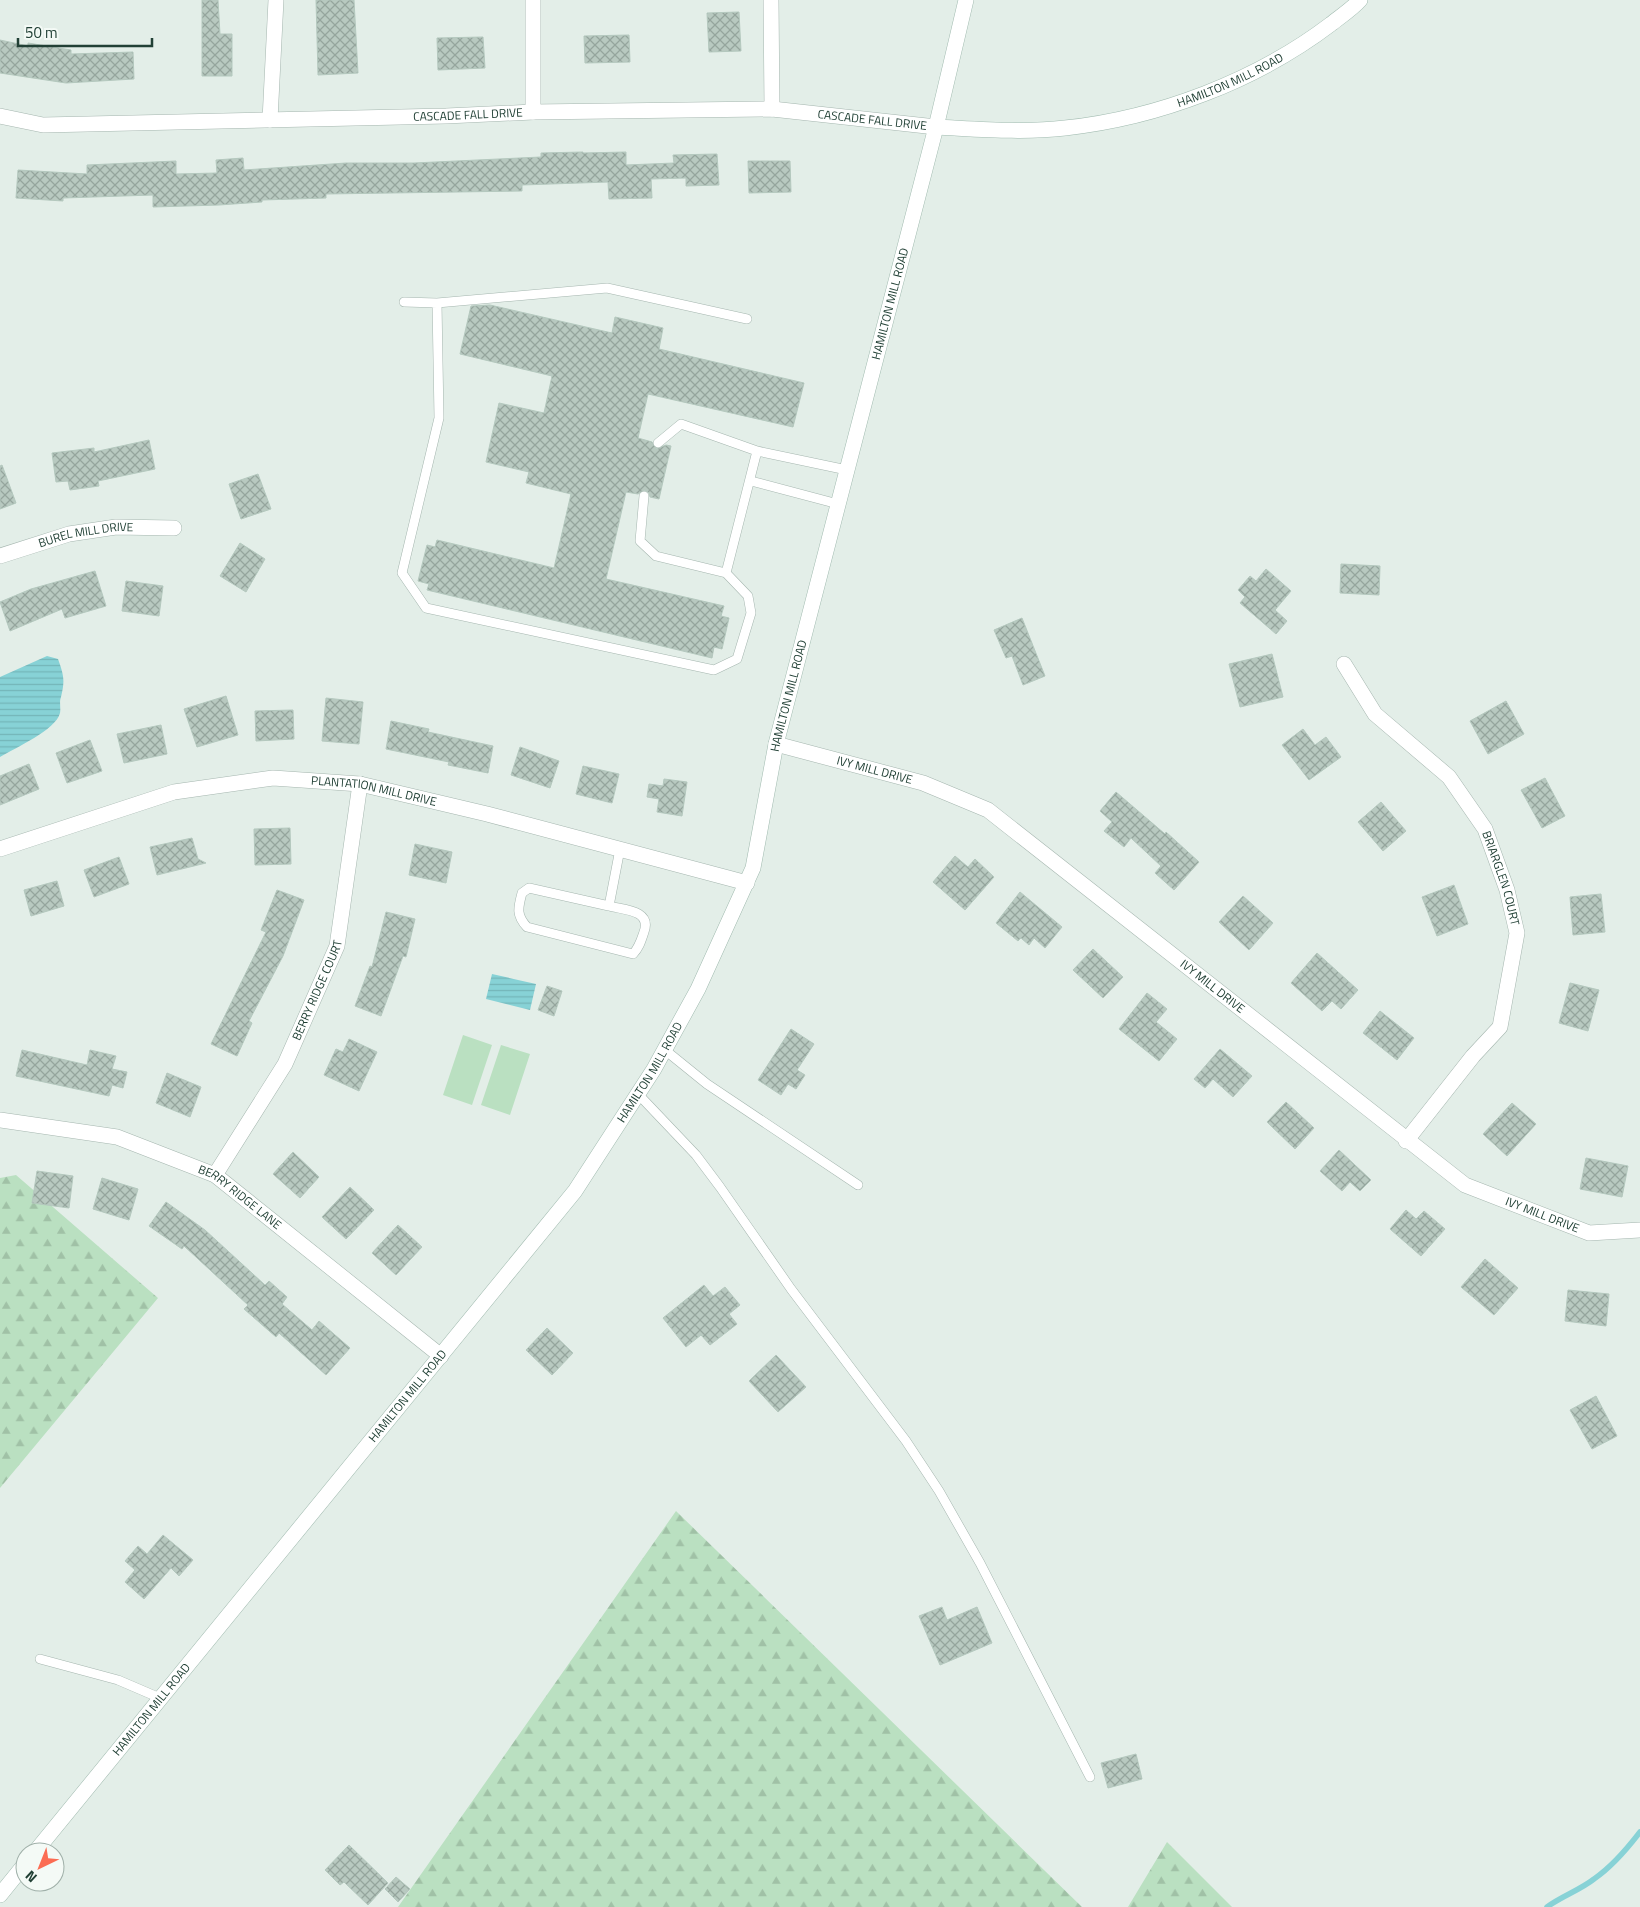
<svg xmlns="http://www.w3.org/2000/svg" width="1640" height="1907" font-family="'Titillium Web',sans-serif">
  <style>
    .forest { fill: url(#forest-firs) }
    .pitch { fill: #bae0c1 }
    .water { fill: url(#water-rules) }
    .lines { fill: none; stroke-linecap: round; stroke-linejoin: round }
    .stream { stroke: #87d2d6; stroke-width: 5.5 }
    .building { fill: url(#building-cross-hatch); stroke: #b4c8be }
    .lane-casing { stroke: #a5b6af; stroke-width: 10 }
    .street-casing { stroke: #a5b6af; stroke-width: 16 }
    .secondary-casing { stroke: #a0baaf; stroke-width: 16 }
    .lane { stroke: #fff; stroke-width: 9 }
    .street { stroke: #fff; stroke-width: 15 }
    .secondary { stroke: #fff; stroke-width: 15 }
    .labels { text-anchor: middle; stroke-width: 4.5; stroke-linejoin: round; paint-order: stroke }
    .street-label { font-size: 12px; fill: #214035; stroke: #f4faf6 }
  </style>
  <defs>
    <pattern id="forest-firs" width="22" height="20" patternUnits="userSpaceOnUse" patternTransform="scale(1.25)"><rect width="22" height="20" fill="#bae0c1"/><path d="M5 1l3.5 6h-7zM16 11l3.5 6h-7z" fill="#a0c1a6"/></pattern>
    <pattern id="water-rules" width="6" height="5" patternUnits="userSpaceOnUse" patternTransform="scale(1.25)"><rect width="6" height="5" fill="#87d2d6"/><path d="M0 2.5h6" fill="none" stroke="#74b5b8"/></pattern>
    <pattern id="building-cross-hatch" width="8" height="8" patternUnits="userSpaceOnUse" patternTransform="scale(1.25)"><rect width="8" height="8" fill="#b8c9c0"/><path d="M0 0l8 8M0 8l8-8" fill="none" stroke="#95a59d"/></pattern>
  </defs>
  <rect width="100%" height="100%" fill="#e3eee8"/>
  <path class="forest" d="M16,1175L158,1298L0,1488V1178Z
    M676,1511L677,1512L1082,1907H398Z
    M1167,1842L1232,1907H1128Z"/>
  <path class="pitch" d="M463,1035L492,1045L472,1105L443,1095Z
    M501,1045L530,1054L510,1115L481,1105Z"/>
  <path class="water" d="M47,656L58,659C64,676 65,680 61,697C59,702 61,708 60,713C56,730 15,748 0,757V677Z
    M492,974L536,984L530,1010L486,999Z"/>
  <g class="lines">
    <path class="stream" d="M1547,1907C1562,1896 1580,1890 1594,1879C1613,1866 1627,1849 1640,1832"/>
  </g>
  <path class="building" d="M202,0H218L220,34H232V76H202Z
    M316,0H354L358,73L318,75Z
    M739,12L741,51L709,52L707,13Z
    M629,35L630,62L585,63L584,36Z
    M483,37L485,68L438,70L437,38Z
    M0,40L28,46V43L71,50V54L133,52L134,79L66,83L0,73Z
    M583,152V153L626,152V165L674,163L673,155L717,154L719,185L686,186V178L651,179L652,198L609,199L608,182L522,185V191L326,194V198L262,200V202L219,205L153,207V195L63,198V201L16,198L18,170L87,174V165L176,161V174L217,173L216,160L243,158L244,170L346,163H414L541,157V153Z
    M748,161H790L791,192L749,193Z
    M490,305L612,333L615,317L663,328L659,349L804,383L793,427L648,394L638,438L652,442L656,449L666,445L671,446L659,499L650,497L649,493L645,490L638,494L626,492L606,579L724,606L721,616L729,618L722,649L714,647L712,658L427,590L429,584L418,581L427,545L435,547L437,540L554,568L571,494L526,483L529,472L486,462L499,403L544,413L552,376L460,354L471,306Z
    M149,440L155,469L98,481L99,486L70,490L68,481L56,482L52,453L94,448V452Z
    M2,465L16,503L0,509V466Z
    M258,474L271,509L241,519L229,484Z
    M240,543L265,559L246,592L220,576Z
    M1341,564L1380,566L1379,595L1340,593Z
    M1266,569L1291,591L1275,610L1287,621L1276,634L1240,603L1245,597L1238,590L1250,576L1256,581Z
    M95,571L106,606L65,618L62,609L10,631L0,602L31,589Z
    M126,581L163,586L159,616L122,611Z
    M1022,618L1045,676L1023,685L1012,656L1006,658L994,630Z
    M1272,654L1283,697L1240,707L1229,664Z
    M226,696L238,735L197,747L184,709Z
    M326,698L363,702L359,744L322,741Z
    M1506,701L1524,734L1488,754L1470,721Z
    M293,710L294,739L256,741L255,711Z
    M391,721L429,729L428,732L493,746L488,773L448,765L449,762L386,749Z
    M161,725L167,754L124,763L117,734Z
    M1303,729L1315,745L1326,737L1341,757L1309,780L1282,745Z
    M90,740L102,771L67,783L56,753Z
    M520,747L559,761L550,788L511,775Z
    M29,764L39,789L0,805V776Z
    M583,766L619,774L612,803L576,794Z
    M1545,778L1565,816L1542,828L1521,790Z
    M664,779L687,782L682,816L657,812L659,799L647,797L649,784L663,786Z
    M1116,792L1165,834L1166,832L1199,862L1174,890L1155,873L1161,866L1131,838L1124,847L1104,831L1112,822L1100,811Z
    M1381,802L1406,831L1383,851L1358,822Z
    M290,828L291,864L255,865L254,829Z
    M192,838L198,859L206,863L157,875L150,847Z
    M415,844L452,852L446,883L409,875Z
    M955,856L968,867L975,859L994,877L965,910L933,882Z
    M119,857L129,884L94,897L84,870Z
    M57,881L64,906L31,916L24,890Z
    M1454,885L1468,924L1437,936L1422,897Z
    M277,890L304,900L283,956L249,1021L252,1023L237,1056L211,1044L266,932L261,930Z
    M1020,892L1062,927L1045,948L1034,938L1029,945L1021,938L1018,941L996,923Z
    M1601,894L1605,932L1573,935L1570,897Z
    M1243,896L1273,923L1249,950L1219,922Z
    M386,912L415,919L406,957L403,956L381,1016L355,1006L370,966L372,967Z
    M1093,949L1123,977L1103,998L1073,970Z
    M1317,953L1358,990L1341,1009L1332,1001L1322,1011L1291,983Z
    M1570,983L1599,990L1588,1031L1559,1023Z
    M547,986L562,991L554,1016L538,1010Z
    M1147,993L1167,1009L1156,1022L1177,1039L1159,1061L1119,1029Z
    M1380,1011L1414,1038L1397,1060L1363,1033Z
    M791,1029L814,1044L797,1070L805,1075L796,1089L788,1084L781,1095L758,1080Z
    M349,1039L377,1052L359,1091L324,1075L336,1049L343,1052Z
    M1220,1049L1252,1076L1233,1097L1213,1079L1205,1088L1194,1079Z
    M22,1050L87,1065L90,1050L116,1056L112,1069L127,1072L123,1088L112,1085L109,1096L16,1076Z
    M167,1073L201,1087L190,1117L156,1103Z
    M1286,1102L1314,1128L1295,1149L1267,1122Z
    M1512,1103L1536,1124L1507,1156L1483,1134Z
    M1339,1150L1371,1180L1360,1191L1350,1182L1342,1191L1320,1171Z
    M293,1152L319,1177L300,1198L273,1174Z
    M1586,1158L1628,1166L1622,1197L1580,1189Z
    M37,1171L73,1176L69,1208L32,1203Z
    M102,1178L138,1189L129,1220L93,1209Z
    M350,1187L374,1210L346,1239L322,1217Z
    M166,1202L205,1230L265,1285L269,1281L287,1297L282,1304L312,1330L319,1321L350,1348L326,1375L279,1333L276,1337L244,1309L248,1305L184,1246L182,1249L149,1226Z
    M1406,1210L1416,1219L1424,1211L1445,1229L1421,1256L1390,1229Z
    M398,1225L422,1247L396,1275L372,1253Z
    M1485,1259L1518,1288L1494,1315L1461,1287Z
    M704,1285L713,1296L725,1287L740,1305L729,1314L737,1324L710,1345L701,1335L686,1347L663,1318Z
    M1568,1290L1609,1294L1606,1326L1565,1321Z
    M547,1328L573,1353L552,1375L526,1350Z
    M776,1355L806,1387L778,1412L749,1381Z
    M1596,1396L1617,1436L1592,1449L1570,1410Z
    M163,1535L193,1560L179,1576L171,1568L144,1599L125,1582L135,1570L125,1561L138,1546L147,1554Z
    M942,1607L947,1620L977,1607L992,1643L940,1665L919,1616Z
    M1136,1754L1142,1779L1108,1788L1101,1763Z
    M349,1845L388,1883L368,1905L344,1882L340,1885L325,1870Z
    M396,1877L410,1889L398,1902L385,1889Z"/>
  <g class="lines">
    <g class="lane-casing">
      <path id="lane" d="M404,302L437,303L607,288L747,319
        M437,303L439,418L402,573L426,608L714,670L737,659L751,613L748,596L726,573L757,451
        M658,443L681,424L757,451L847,470
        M751,481L838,504
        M644,496L640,541L656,556L726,573
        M609,906L529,888L522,893C518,908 516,915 527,927L633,954C639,948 641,941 644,932C652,910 624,910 609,906L620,849
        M665,1050L707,1084L858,1185
        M638,1094L696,1155L720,1187L791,1289L906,1441L939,1491L980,1563L1090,1777
        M40,1659L118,1680L160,1698"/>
    </g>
    <g class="street-casing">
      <g id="street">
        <path d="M771,0L772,109"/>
        <path d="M533,112V0"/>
        <path id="s1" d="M0,116L43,125L446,116L533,112L772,109L936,127"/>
        <path d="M270,120L276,0"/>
        <path id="s2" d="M0,556L69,534L116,527L174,528"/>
        <path id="s3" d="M1344,664L1375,714L1449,777L1485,829L1507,890L1517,933L1500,1027L1473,1056L1406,1141"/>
        <path id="s4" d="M776,744L923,783L988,810L1465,1185L1589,1233L1640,1230"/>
        <path id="s5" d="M0,849L174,792L273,778L360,784L487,814L747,883"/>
        <path id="s6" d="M0,1120L117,1137L215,1175L441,1356"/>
        <path id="s7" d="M215,1175L285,1064L337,946L360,784"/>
      </g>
    </g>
    <g class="secondary-casing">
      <g id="secondary">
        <path id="s8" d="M936,127C978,129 1023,133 1065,128C1158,118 1256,81 1331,24C1341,16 1352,9 1360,0"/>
        <path id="s9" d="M35,1852L575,1191L654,1069L698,989L753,868L776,744L936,127L966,0"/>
        <path d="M0,1895L25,1864"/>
      </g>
    </g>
    <use href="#lane" class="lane"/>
    <use href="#street" class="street"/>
    <use href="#secondary" class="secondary"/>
  </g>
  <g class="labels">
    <g class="street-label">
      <text dy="4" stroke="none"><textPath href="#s8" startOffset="302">HAMILTON MILL ROAD</textPath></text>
      <text dy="4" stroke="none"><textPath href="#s1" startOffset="469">CASCADE FALL DRIVE</textPath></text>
      <text dy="4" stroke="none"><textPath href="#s1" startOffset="874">CASCADE FALL DRIVE</textPath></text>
      <text dy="4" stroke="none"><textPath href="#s9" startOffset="1804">HAMILTON MILL ROAD</textPath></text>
      <text dy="4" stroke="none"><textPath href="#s2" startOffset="89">BUREL MILL DRIVE</textPath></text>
      <text dy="4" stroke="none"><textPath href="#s9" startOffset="1399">HAMILTON MILL ROAD</textPath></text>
      <text dy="4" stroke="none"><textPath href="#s4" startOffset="102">IVY MILL DRIVE</textPath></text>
      <text dy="4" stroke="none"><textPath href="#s5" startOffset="385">PLANTATION MILL DRIVE</textPath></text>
      <text dy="4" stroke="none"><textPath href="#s3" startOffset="271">BRIARGLEN COURT</textPath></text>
      <text dy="4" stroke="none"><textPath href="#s4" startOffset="508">IVY MILL DRIVE</textPath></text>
      <text dy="4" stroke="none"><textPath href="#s7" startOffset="212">BERRY RIDGE COURT</textPath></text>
      <text dy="4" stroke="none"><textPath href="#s9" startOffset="994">HAMILTON MILL ROAD</textPath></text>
      <text dy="4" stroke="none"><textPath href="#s6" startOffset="256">BERRY RIDGE LANE</textPath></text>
      <text dy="4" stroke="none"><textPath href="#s4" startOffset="912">IVY MILL DRIVE</textPath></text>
      <text dy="4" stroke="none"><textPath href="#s9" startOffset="589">HAMILTON MILL ROAD</textPath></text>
      <text dy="4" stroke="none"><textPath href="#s9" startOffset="184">HAMILTON MILL ROAD</textPath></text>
    </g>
  </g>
  <g transform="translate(40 1867) rotate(223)"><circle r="24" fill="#f4faf6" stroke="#a0b0a9"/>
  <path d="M0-4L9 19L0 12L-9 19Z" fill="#fb6c53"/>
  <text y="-8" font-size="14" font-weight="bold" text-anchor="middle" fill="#214035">N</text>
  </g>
  <path d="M18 38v8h134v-8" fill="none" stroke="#214035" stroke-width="2.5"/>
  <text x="25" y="38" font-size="15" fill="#214035" stroke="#f4faf6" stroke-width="4" paint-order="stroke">50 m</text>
</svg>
